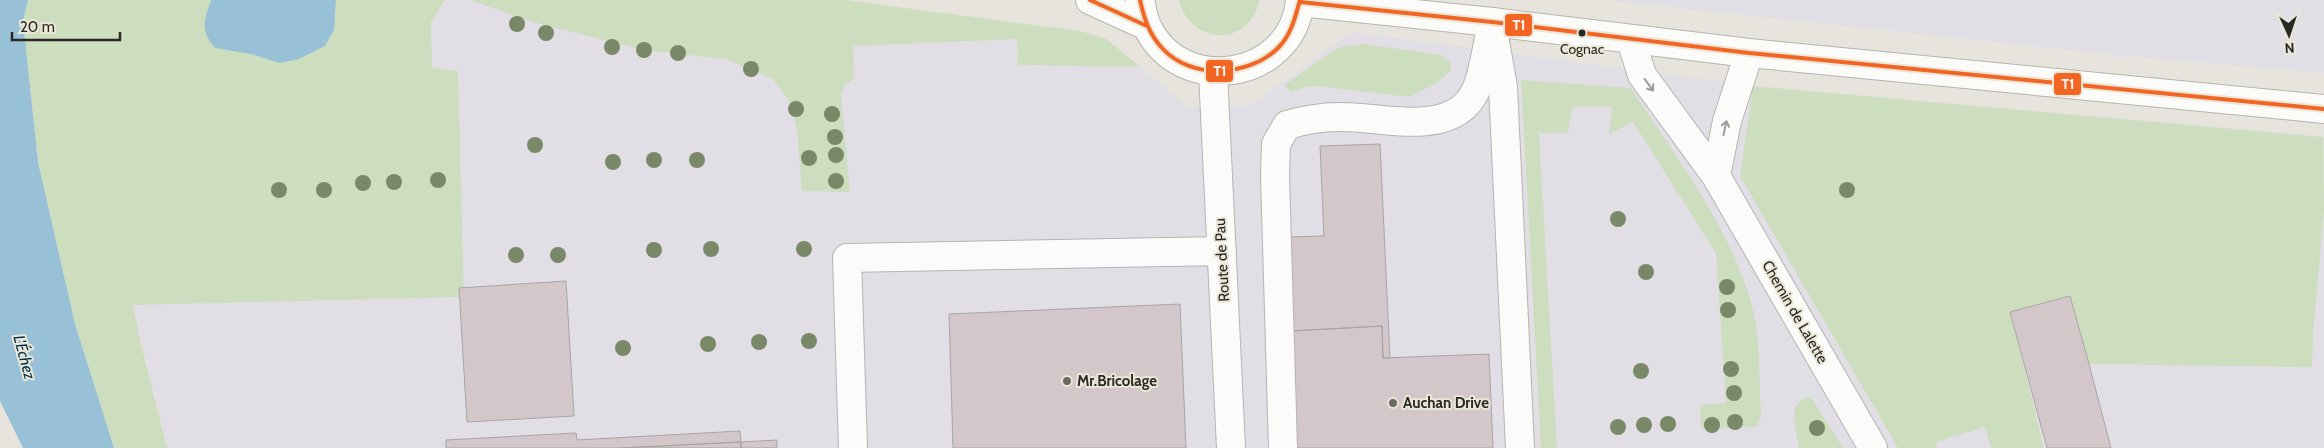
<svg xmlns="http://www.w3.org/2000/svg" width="2324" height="448" font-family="Cabin,sans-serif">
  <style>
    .commercial { fill: #e2dee6 }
    .green { fill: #cddebf }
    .water { fill: #98c0d6 }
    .building { fill: #d3c7ca; stroke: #a8a5a3 }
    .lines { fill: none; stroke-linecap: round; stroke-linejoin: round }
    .minor-casing { stroke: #b6b4ae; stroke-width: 30 }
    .major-casing { stroke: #b6b4ae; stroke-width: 30 }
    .minor { stroke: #fbfbfa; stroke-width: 28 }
    .major { stroke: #fbfbfa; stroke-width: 28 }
    .bus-1-casing { stroke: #eae7d8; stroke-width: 8 }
    .bus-1 { stroke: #f26522; stroke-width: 4 }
    .tree { fill: #798968 }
    .oneway { stroke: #9c9c99 }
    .bus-dot { fill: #292822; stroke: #eae7d8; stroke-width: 2 }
    .poi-dot { fill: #6b6a63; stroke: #eae7d8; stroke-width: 2 }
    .labels { text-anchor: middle; stroke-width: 4; stroke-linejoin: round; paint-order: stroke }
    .bus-label { font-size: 14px; fill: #292822; stroke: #eae7d8 }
    .street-label { font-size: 15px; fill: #292822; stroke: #eae7d8 }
    .poi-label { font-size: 15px; font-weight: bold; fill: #292822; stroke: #eae7d8; text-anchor: start }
    .water-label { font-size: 16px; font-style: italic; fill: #00314a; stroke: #eae7d8 }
    .line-badge { stroke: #eae7d8; stroke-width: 2 }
    .badge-label { font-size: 14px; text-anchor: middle; font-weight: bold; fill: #fff }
  </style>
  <rect width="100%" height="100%" fill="#e6e4dc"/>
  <path class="commercial" d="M28,0H845L1079,31L1105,38L1188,107L1252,105L1350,32L1753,86L2324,137V448H167L141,345L120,241Z
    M1605,0H2324V73L2117,55Z"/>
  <path class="green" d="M28,0H448L444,1L431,22L432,68L458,71L464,297L133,305L141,345L167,448H114L75,324L38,162L23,21Z
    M470,0H845L1079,31L1105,38L1140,67L1018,65L1017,39L853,46L854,78L844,86L841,96L850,192L802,191L797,129L789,101L773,79L725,59L644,50L533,22Z
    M1179,0H1259C1258,5 1257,11 1254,15C1234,49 1187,37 1179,0Z
    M1364,44L1441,55L1450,62L1451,70L1440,81L1409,97L1318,86L1305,87L1291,92L1284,85L1339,47Z
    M1521,80L1631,88C1676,158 1732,228 1753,310C1761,342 1759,383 1761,416L1757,427L1703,429L1701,427L1700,405L1726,403L1716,253L1633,122L1609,134L1612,107L1586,106L1572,108L1568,133H1539L1557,448H1541Z
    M1753,86L2323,137L2324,211L2313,336L2312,367L2089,364L2070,296L2010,312L2044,448H1991L1985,427L1936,442L1937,448H1898L1740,176Z
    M1811,397L1843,448H1799C1796,429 1785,400 1811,397Z"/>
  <path class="water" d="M0,0H28L23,21L38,162L75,324L114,448H23L0,401Z
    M211,0H336L334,30L325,46L299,59L280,63L251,54L215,48C200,30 204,21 211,0Z"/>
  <path class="building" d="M1380,144L1390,358H1383L1382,326L1292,331L1288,237L1324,236L1320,146Z
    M566,281L574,416L467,422L459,288Z
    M2070,296L2089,364L2111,448H2047L2010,312Z
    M1180,304L1186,448H953L949,314Z
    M1382,326L1383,358L1489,354L1493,448H1296L1292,331Z
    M740,431L741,442L621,448H446V440L576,433L577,440Z
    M777,440V448H741V442Z
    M741,442V448H621Z"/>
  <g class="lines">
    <g class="minor-casing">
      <path id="minor" d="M1494,36L1503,87L1520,448
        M1631,40L1642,75L1716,176L1873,448
        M1213,72L1231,448
        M1716,176L1727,121L1749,53
        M853,448L847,258L1222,251
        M1283,448L1275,176L1276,144L1287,125C1304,120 1321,117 1339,117C1385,116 1460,142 1479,82C1485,63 1488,42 1492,22"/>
    </g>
    <g class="major-casing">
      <path id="major" d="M1090,0L1147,26
        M1140,0C1142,8 1143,18 1147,26C1180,98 1293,80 1300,0
        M1300,2L1492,22L1749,53L2324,109"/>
    </g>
    <use href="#minor" class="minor"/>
    <use href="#major" class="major"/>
    <g class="bus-1-casing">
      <path id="bus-1" d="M1090,0L1147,26
        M1140,0C1144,18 1149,34 1162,48C1191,80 1248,77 1278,48C1291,35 1295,18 1300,0
        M1300,2L1492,22L1749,53L2324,109"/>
    </g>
    <use href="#bus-1" class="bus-1"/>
  </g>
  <g class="tree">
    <circle cx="517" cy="24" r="8"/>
    <circle cx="546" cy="33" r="8"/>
    <circle cx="612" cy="47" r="8"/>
    <circle cx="644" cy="50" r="8"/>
    <circle cx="678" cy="53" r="8"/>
    <circle cx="751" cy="69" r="8"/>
    <circle cx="796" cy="109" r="8"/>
    <circle cx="832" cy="114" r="8"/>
    <circle cx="835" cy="137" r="8"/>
    <circle cx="535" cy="145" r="8"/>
    <circle cx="836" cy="155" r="8"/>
    <circle cx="809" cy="158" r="8"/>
    <circle cx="654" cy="160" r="8"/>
    <circle cx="697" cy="160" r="8"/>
    <circle cx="613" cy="162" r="8"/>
    <circle cx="438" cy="180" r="8"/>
    <circle cx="836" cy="181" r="8"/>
    <circle cx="394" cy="182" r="8"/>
    <circle cx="363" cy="183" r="8"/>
    <circle cx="279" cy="190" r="8"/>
    <circle cx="324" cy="190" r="8"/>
    <circle cx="1847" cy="190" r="8"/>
    <circle cx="1618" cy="219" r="8"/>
    <circle cx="711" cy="249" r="8"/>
    <circle cx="804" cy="249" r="8"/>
    <circle cx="654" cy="250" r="8"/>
    <circle cx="516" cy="255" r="8"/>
    <circle cx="558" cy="255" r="8"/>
    <circle cx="1646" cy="272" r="8"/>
    <circle cx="1727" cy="287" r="8"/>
    <circle cx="1728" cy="310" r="8"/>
    <circle cx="809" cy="341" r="8"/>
    <circle cx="759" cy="342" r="8"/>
    <circle cx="708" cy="344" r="8"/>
    <circle cx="623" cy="348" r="8"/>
    <circle cx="1731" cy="369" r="8"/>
    <circle cx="1641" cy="371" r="8"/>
    <circle cx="1734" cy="393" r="8"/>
    <circle cx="1735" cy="422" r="8"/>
    <circle cx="1668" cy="424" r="8"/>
    <circle cx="1644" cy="425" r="8"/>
    <circle cx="1712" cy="425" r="8"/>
    <circle cx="1618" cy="427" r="8"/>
    <circle cx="1817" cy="428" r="8"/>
  </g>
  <defs><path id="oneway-shaft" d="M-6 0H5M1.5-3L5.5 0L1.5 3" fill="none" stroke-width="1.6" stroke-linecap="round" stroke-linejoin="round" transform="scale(1.25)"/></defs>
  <g class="oneway">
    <use href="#oneway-shaft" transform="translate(1649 85) rotate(54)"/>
    <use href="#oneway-shaft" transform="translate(1725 128) rotate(-78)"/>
  </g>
  <circle class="bus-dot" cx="1582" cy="33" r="4.5"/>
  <g class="poi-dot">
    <circle cx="1067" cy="381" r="5"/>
    <circle cx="1393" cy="403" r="5"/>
  </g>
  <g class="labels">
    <g class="bus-label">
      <text x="1582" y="54">Cognac</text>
    </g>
    <g class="street-label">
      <text transform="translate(1222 260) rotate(-93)" y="5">Route de Pau</text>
      <text transform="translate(1795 312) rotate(60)" y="5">Chemin de Lalette</text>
    </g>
    <g class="poi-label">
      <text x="1077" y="386">Mr.Bricolage</text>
      <text x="1403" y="408">Auchan Drive</text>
    </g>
    <g class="water-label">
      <text transform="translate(25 357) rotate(75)" y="6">L'Échez</text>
    </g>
  </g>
  <g class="line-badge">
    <rect x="1504" y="13" width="29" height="24" rx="5" fill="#f26522"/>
    <rect x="1205" y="59" width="29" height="24" rx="5" fill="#f26522"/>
    <rect x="2053" y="72" width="29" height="24" rx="5" fill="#f26522"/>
  </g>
  <g class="badge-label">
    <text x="1519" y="30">T1</text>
    <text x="1220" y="76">T1</text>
    <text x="2068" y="89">T1</text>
  </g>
  <g transform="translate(2289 35) rotate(177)" stroke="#eae7d8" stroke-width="4" paint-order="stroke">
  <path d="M0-4L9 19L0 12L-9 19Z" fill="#292822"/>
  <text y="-8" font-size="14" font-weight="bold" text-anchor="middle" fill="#292822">N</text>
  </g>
  <path d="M12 32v8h108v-8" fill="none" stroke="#292822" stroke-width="2.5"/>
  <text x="20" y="32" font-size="15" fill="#292822" stroke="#eae7d8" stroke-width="4" paint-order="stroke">20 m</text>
</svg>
